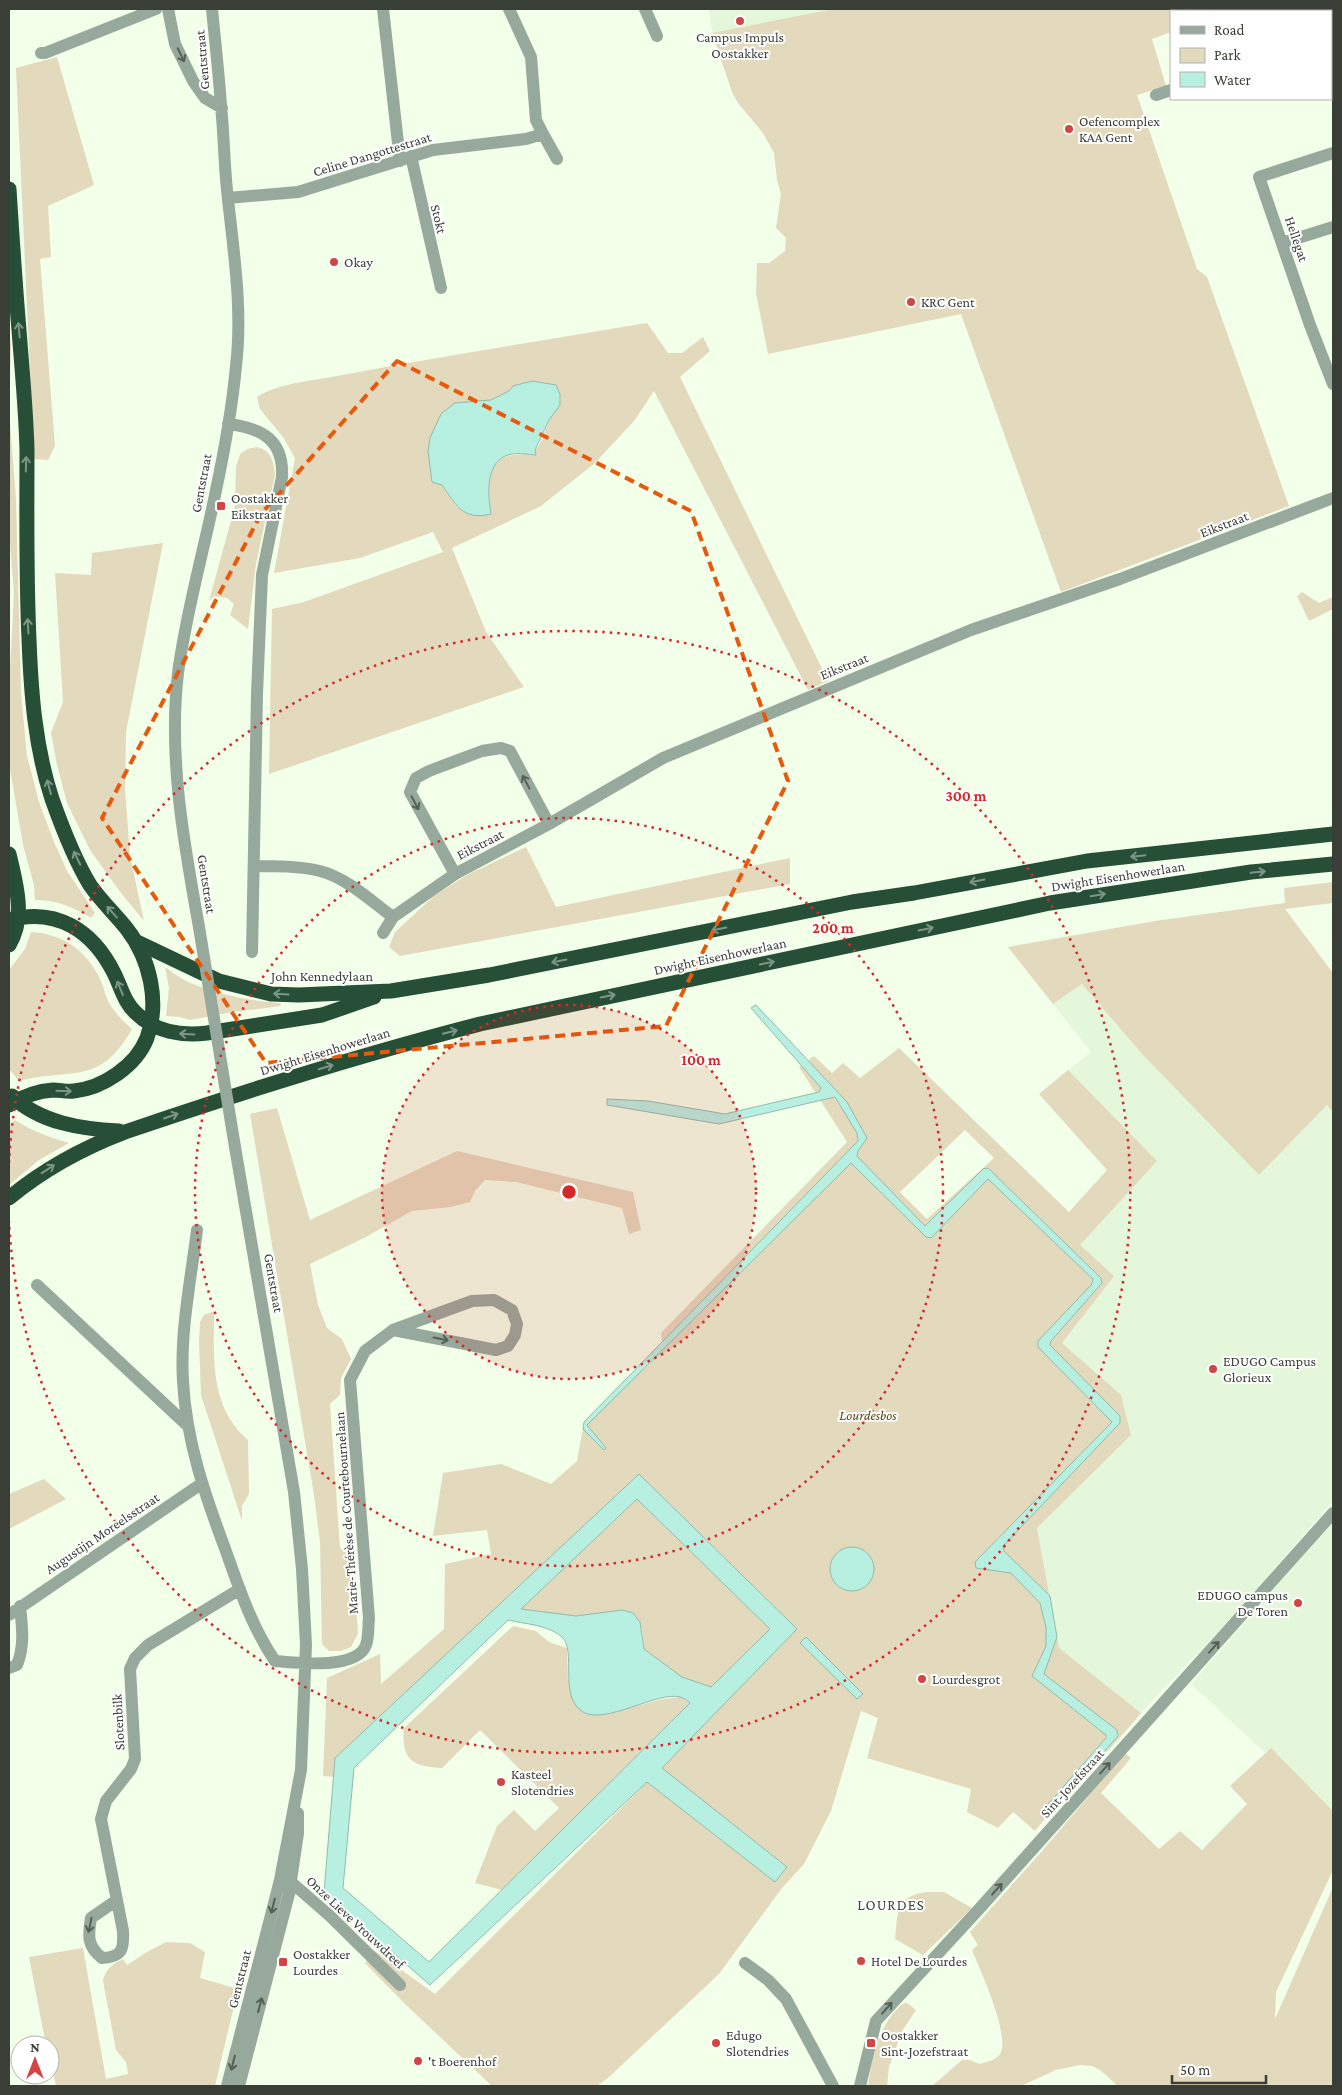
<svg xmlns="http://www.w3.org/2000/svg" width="1342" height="2095" font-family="'Crimson Pro',serif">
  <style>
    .built { fill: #e5f7da }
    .green { fill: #e3d9bc; fill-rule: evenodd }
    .water { fill: #b7f0e1; stroke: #91bbae; fill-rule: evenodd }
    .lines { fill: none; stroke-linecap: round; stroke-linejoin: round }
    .minor { stroke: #96a99c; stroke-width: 12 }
    .highway { stroke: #274e36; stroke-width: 15 }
    .minor-bridge { stroke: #96a99c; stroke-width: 12 }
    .oneway { stroke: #555f55 }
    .oneway2 { stroke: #7d9586 }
    .marked { fill: none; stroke: #e8590c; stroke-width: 4; stroke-dasharray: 10 6; stroke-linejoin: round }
    .ring { fill: none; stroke: #d62828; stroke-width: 2.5; stroke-dasharray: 2.5 5 }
    .poi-dot { fill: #d34443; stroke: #fff; stroke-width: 2 }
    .labels { text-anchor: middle; stroke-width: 4; stroke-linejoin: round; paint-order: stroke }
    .poi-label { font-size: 14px; fill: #393f36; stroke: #fff; text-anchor: start }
    .street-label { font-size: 14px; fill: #393f36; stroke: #fff }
    .park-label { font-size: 14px; font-style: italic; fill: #594711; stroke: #fff }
    .neighbourhood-label { font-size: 15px; letter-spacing: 1px; fill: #3f4938; stroke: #fff }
    .centre { fill: #d62828; stroke: #fff; stroke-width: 2.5 }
    .ring-label { font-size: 15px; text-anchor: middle; font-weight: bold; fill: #d62828; stroke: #fff; stroke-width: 4; stroke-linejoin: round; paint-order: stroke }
  </style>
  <rect width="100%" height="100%" fill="#f2ffe9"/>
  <path class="built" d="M709,9H833L712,33Z
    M1082,984L1143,1055L1259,1175L1327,1105L1333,1112V1501L1237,1611L1141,1713L1059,1648L1037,1528L1131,1435L1121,1395L1062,1343L1083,1316L1080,1245L1157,1161L1068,1070L1091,1052L1053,1004Z
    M1333,1522V1816L1191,1684Z"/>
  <path class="green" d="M833,9H1237L1230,11H1171V32L1152,39L1166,86L1137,95L1197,269L1207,277L1289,506L1061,592L961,314L768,354L756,293L757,263H769L785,251L786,238L776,228L781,194L777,180L774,153L763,133L738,103L732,92L712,33Z
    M57,57L94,185L48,206L51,257L40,259L55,446L48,460L34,459L16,68Z
    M9,321L11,347L9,410L16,500L21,693L27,756L39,802L54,842L67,871L95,913L91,918C74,907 56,900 35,900L34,885L23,845L9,763V689L14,594L9,529Z
    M647,323L668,353H682L703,337L710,351L680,377L828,681L808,690L654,391L634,421L595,463L541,506L452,548L486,632L524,687L269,774L272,609L304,602L443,552L433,532L360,558L274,573L295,458L283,437L260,409L257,397C279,382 321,380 348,374C447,355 547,340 647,323ZM514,386L552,415C546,425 543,443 535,450C528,455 516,454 508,456C485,461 488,496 491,514L457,507L442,485L491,400L509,391Z
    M257,447C271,450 274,462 275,475L256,564L248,629L230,615L234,604L227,598L214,596L209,601L235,506L236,467L240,454L247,449Z
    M163,543L126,732L125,789L130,856L144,921L121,893L90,850L67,803L57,765L51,733L63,702L55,573L91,575L92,553Z
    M1302,592L1319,603L1333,597V609L1309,621L1297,596Z
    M526,847L556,907L790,858V884L400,956L389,947L395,932L434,896L467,875Z
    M1333,882V903L1285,909L1333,973V1112L1327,1105L1259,1175L1143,1055L1082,984L1053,1004L1008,947L1155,921L1285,903L1284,888Z
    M31,932C62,934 85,949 99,977C104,986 105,997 111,1006C117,1015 124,1022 132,1029C99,1087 72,1067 19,1081L9,1069V970L25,949Z
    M165,967C172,972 180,978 188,982C217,994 249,1001 280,1003L281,1006L233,1012L190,1020L180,1017L166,1016L169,988Z
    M899,1048L1069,1212L1107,1170L1039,1094L1068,1070L1157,1161L1080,1245L1114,1276L1062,1343L1121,1395L1131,1435L1037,1528L1059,1648L1141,1713C1108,1754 1068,1789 1035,1831L1013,1812L998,1828L967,1812L971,1789L867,1758L878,1718L861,1711L831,1811L804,1864L782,1888L719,1974L609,2077L597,2086H492L405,2004L365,1963L375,1951L435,1994L647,1782L775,1882L787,1867L661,1768L797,1629L639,1474L335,1758L334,1777L323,1776L327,1678L380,1654L381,1684L444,1629L445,1564L491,1554L487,1530L433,1536L443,1473L501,1464L551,1484L577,1461L584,1422L662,1342L661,1333L847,1142L799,1067L814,1056L832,1073L843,1063L860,1078ZM965,1130L994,1158L927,1219L900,1192Z
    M277,1108L310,1220L457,1151L633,1192L641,1230L629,1234L622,1208L516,1182L485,1180L475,1191L470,1202L451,1207L412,1211L364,1238L310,1264L318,1305L327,1328L342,1339L351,1359L341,1378L340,1395L330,1404L340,1548L353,1555L358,1634L351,1647L341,1651H329L322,1644L320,1542L314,1495L250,1114Z
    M15,1120C32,1131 49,1137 69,1143L39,1160L9,1185V1125Z
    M214,1311C214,1358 209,1406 248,1440L249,1494L242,1506V1521L201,1395L199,1343L200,1322L204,1315Z
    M44,1479L66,1499L9,1529V1494Z
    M637,1499L770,1629L711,1687L682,1677L644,1649L642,1629L633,1613L622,1610L576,1616L521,1609Z
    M513,1626L536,1631L549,1642L567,1648L568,1679L629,1708L658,1700L680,1697L690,1703L502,1890L475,1883L497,1826L514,1810L535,1831L559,1808L480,1730L442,1768C412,1767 401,1759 404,1728Z
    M1271,1748L1333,1811V1870L1276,1992L1275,2019L1333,1887V2086H1118L1100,2070L1092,2066L1080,2065L1056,2070L1021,2086H932L962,2060H970L979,2064C986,2062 995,2061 1000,2054C1011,2036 980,1970 972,1950L978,1945L970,1932L1043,1850L1125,1753L1131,1758L1101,1793L1159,1849L1180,1831L1202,1850L1247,1804L1230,1786Z
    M928,1892H944L972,1908L923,1955L895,1939C898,1912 896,1895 928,1892Z
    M166,1942L190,1943L205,1952L200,1978L238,1989L215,2086H56L50,2060V2045H46L45,2040L29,1957L83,1948L106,2079L128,2074L126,2062L116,2050L103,1981C105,1969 113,1964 123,1959L127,1965L147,1952Z
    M906,2002L916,2010L902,2031L889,2067L887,2086H868C872,2058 880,2018 906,2002Z"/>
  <path class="water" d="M532,381L556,385L560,394V405L549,420L535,450L536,455C527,454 514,452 505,456C485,466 488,496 491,514C463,521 456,505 442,485L432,482L428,451L430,438L441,414L455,403L491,400L509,391L513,386Z
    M756,1005L847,1102L867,1138L858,1151L857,1156L925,1226L983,1169L988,1168L1101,1278L1102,1283L1051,1341L1050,1345L1120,1416V1423L1003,1546L1004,1551L1050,1596L1057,1637L1044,1674L1117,1730L1118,1736L1048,1815L1042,1811L1106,1738V1735L1032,1676L1046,1646V1627L1040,1603L1011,1573L976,1568L975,1562L1112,1422L1038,1347V1341L1092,1284L1093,1279L988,1179L931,1238L926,1237L851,1163L587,1425L606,1448L604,1450L583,1429L584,1422L858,1141L857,1133L835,1097L719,1124L607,1105V1099L648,1101L725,1114L819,1092L821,1088L751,1008Z
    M639,1474L797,1629L662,1768L787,1867L775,1882L647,1782L430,1985L324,1893L335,1758ZM637,1499L770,1629L711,1687L682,1677L644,1649L640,1622L633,1613L622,1610L576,1616L521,1609ZM508,1620C525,1624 549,1625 562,1637C577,1651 558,1697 583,1712C606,1725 657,1691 680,1697C684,1698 688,1701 690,1703L429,1962L343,1888L354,1768Z
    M830 1569a22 22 0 1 1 44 0a22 22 0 1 1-44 0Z
    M806,1637L863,1694L857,1699L800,1643Z"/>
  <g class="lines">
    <path class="minor" d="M168,9L175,44L193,81L205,98L222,108
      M383,9L400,161
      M645,9L657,36
      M1316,11L1317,9
      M41,53H45L156,9
      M1156,95L1171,90
      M543,134L557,159
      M1333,153L1259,177L1310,325L1333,384
      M411,156L441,288
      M228,198L298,192L433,150L526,139L543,134L536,120L531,57L509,9
      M1282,243L1333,227
      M228,424C262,428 284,440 282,477L262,575L257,694L252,952
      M254,866C275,866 300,866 320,871C347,878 371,901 393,917
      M455,874L410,792L416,778L429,771L482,751L501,748L510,751L549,824
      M199,927C184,844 168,757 178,673C186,612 203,554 215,495C224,453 232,409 236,366C243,308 233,248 227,190C224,162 224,134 221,106C219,74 215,41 212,9
      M383,933L393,917L455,874L549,824L663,758L971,630L1120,579L1333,498
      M197,1230C191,1279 180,1331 183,1381C186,1442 206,1498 227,1554C240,1591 253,1629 275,1661C297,1663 357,1670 366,1645C369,1637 368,1626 369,1618L350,1380L365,1351L393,1330L472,1301L494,1300L512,1310L517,1324L515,1335L508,1346L496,1350L393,1330
      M37,1285L188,1426
      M9,1615L201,1484
      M9,1668L17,1665C25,1645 22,1627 20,1606
      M285,1881L291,1882L330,1916L400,1985
      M117,1900L91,1918C88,1936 87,1946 102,1958C122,1957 124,1950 123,1931L101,1819L106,1801L131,1769L135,1759L130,1669L135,1658L148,1645L240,1589
      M745,1963L768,1980L786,1999L833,2086
      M227,2086L280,1880L301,1770L306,1645L302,1569L294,1492L235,1147
      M239,2086L289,1894L298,1833V1813
      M860,2086L876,2021L980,1908L1333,1513"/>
    <path class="highway" d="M9,189C12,236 15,283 19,330C22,370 26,410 27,450C27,513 26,576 29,639C31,693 35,747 52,799C62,827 74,859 90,885C101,901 115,914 127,929C150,959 160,1002 147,1038C136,1066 103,1088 74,1091C67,1092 60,1090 53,1090C37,1091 22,1097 9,1105
      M9,854C16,884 26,917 9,945
      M9,920C57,907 93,931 114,973C121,987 124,1002 136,1013C155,1032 182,1036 207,1033L322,1015L374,997
      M135,941L219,981L271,994L299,995L391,991L489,975L852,902L914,893L1087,861L1333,834
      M12,1096C40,1123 82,1129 119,1131
      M9,1198C44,1169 83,1148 125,1132C242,1092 360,1055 480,1024L1050,903L1251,872L1333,864"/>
    <path class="minor-bridge" d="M199,927L235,1147"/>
  </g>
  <defs><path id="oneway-shaft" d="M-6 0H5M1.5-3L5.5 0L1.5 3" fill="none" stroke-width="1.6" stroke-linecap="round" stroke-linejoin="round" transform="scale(1.25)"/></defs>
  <g class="oneway">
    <use href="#oneway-shaft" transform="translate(181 55) rotate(64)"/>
    <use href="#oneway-shaft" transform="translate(526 782) rotate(-118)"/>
    <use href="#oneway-shaft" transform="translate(415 803) rotate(62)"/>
    <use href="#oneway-shaft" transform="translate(441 1339) rotate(11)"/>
    <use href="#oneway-shaft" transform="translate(1214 1647) rotate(-48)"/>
    <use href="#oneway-shaft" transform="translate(1105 1768) rotate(-48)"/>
    <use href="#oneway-shaft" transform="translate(997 1889) rotate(-48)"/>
    <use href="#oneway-shaft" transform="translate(273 1906) rotate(104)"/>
    <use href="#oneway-shaft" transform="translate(90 1925) rotate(102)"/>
    <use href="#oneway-shaft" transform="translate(260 2005) rotate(-75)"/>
    <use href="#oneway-shaft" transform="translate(887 2008) rotate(-49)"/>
    <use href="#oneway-shaft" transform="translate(233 2063) rotate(104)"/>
  </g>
  <g class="oneway2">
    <use href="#oneway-shaft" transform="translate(19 330) rotate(-95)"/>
    <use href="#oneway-shaft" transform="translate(26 464) rotate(-89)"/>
    <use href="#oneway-shaft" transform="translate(28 626) rotate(-93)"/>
    <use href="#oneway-shaft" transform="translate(49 787) rotate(-105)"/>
    <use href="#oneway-shaft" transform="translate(1138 856) rotate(174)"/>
    <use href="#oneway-shaft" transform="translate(77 858) rotate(-116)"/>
    <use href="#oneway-shaft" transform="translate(1258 872) rotate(-6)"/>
    <use href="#oneway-shaft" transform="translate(977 881) rotate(169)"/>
    <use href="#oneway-shaft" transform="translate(1098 895) rotate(-9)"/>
    <use href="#oneway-shaft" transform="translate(112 912) rotate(-132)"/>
    <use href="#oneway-shaft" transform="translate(719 929) rotate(169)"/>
    <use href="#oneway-shaft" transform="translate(926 929) rotate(-12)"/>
    <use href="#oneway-shaft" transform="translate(559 961) rotate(169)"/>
    <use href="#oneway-shaft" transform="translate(767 963) rotate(-12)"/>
    <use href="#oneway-shaft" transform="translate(120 988) rotate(-112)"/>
    <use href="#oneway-shaft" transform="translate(281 994) rotate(-177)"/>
    <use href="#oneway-shaft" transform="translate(608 996) rotate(-12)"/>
    <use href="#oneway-shaft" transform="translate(450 1032) rotate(-14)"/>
    <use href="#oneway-shaft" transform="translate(187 1034) rotate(-177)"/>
    <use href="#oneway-shaft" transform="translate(326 1067) rotate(-17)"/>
    <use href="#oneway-shaft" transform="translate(64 1091) rotate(2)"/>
    <use href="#oneway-shaft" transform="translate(171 1116) rotate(-19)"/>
    <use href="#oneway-shaft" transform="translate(48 1169) rotate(-33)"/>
  </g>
  <path class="marked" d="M397,361L691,511L788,781L666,1026L266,1063L102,818L261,514Z"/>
  <circle cx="569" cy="1192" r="187" fill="#d62828" fill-opacity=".12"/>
  <g class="ring">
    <circle cx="569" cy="1192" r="187"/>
    <circle cx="569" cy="1192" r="374"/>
    <path d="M9 1163A561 561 0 1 1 9 1221"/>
  </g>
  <g class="poi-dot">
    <circle cx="740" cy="21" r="5"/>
    <circle cx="1069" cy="129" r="5"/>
    <circle cx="334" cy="262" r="5"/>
    <circle cx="911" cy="302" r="5"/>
    <rect x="216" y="501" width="10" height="10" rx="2.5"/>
    <circle cx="1213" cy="1369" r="5"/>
    <circle cx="1298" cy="1603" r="5"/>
    <circle cx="922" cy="1679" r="5"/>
    <circle cx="501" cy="1782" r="5"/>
    <circle cx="861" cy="1961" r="5"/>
    <rect x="278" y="1957" width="10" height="10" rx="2.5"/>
    <circle cx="716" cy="2043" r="5"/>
    <rect x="866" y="2038" width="10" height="10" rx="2.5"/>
    <circle cx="418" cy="2061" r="5"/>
  </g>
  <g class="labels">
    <g class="poi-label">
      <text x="740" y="42" text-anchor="middle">Campus Impuls<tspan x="740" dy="16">Oostakker</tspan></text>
      <text x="1079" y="126">Oefencomplex<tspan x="1079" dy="16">KAA Gent</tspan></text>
      <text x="344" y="267">Okay</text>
      <text x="921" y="307">KRC Gent</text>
      <text x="231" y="503">Oostakker<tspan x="231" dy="16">Eikstraat</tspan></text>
      <text x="1223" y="1366">EDUGO Campus<tspan x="1223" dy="16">Glorieux</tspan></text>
      <text x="1288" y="1600" text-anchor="end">EDUGO campus<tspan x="1288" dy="16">De Toren</tspan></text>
      <text x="932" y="1684">Lourdesgrot</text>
      <text x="511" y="1779">Kasteel<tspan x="511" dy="16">Slotendries</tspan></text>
      <text x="293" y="1959">Oostakker<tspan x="293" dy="16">Lourdes</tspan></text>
      <text x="871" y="1966">Hotel De Lourdes</text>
      <text x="726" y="2040">Edugo<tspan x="726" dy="16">Slotendries</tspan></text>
      <text x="881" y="2040">Oostakker<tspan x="881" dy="16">Sint-Jozefstraat</tspan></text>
      <text x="428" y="2066">'t Boerenhof</text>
    </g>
    <g class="street-label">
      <text transform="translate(202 60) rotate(-95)" y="5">Gentstraat</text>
      <text transform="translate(372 154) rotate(-17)" y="5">Celine Dangottestraat</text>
      <text transform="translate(439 219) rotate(76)" y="5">Stokt</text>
      <text transform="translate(1297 239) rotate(71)" y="5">Hellegat</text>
      <text transform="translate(201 483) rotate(-79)" y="5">Gentstraat</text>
      <text transform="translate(1224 524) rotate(-21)" y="5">Eikstraat</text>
      <text transform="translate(844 666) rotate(-22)" y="5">Eikstraat</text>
      <text transform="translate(480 844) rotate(-27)" y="5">Eikstraat</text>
      <text transform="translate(1118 876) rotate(-9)" y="5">Dwight Eisenhowerlaan</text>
      <text transform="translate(207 884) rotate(81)" y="5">Gentstraat</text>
      <text transform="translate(720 956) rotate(-12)" y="5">Dwight Eisenhowerlaan</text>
      <text x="322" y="981">John Kennedylaan</text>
      <text transform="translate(325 1051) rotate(-17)" y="5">Dwight Eisenhowerlaan</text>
      <text transform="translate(274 1283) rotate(80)" y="5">Gentstraat</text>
      <text transform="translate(346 1513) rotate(-94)" y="5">Marie-Thérèse de Courtebournelaan</text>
      <text transform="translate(102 1533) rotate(-34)" y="5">Augustijn Moreelsstraat</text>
      <text transform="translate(118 1722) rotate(-93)" y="5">Slotenbilk</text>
      <text transform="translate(1072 1783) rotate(-48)" y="5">Sint-Jozefstraat</text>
      <text transform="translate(356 1922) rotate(43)" y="5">Onze Lieve Vrouwdreef</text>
      <text transform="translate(239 1979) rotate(-76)" y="5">Gentstraat</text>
    </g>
    <g class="park-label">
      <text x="868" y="1420">Lourdesbos</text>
    </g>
    <g class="neighbourhood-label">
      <text x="891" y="1910">LOURDES</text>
    </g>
  </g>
  <circle cx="569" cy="1192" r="8" class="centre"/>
  <g class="ring-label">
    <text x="966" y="801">300 m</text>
    <text x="833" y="933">200 m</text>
    <text x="701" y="1065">100 m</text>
  </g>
  <rect width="1342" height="2095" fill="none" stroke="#393f36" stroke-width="20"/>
  <rect x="1170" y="10" width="162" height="90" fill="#ffffff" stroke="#b0b2af"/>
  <rect x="1180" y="26" width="25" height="8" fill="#96a99c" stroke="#b0b2af"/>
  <text x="1214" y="35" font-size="15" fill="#393f36">Road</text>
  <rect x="1180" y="48" width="25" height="15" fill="#e3d9bc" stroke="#b0b2af"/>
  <text x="1214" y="60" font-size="15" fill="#393f36">Park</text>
  <rect x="1180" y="72" width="25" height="15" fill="#b7f0e1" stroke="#b0b2af"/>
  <text x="1214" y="85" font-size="15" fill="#393f36">Water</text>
  <g transform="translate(35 2060)"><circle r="24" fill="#ffffff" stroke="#b0b2af"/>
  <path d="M0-4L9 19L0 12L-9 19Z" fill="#d34443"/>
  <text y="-8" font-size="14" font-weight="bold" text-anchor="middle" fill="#393f36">N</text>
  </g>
  <path d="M1172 2075v8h94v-8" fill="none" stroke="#393f36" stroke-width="2.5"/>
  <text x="1180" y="2075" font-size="15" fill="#393f36" stroke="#ffffff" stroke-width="4" paint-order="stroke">50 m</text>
</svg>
